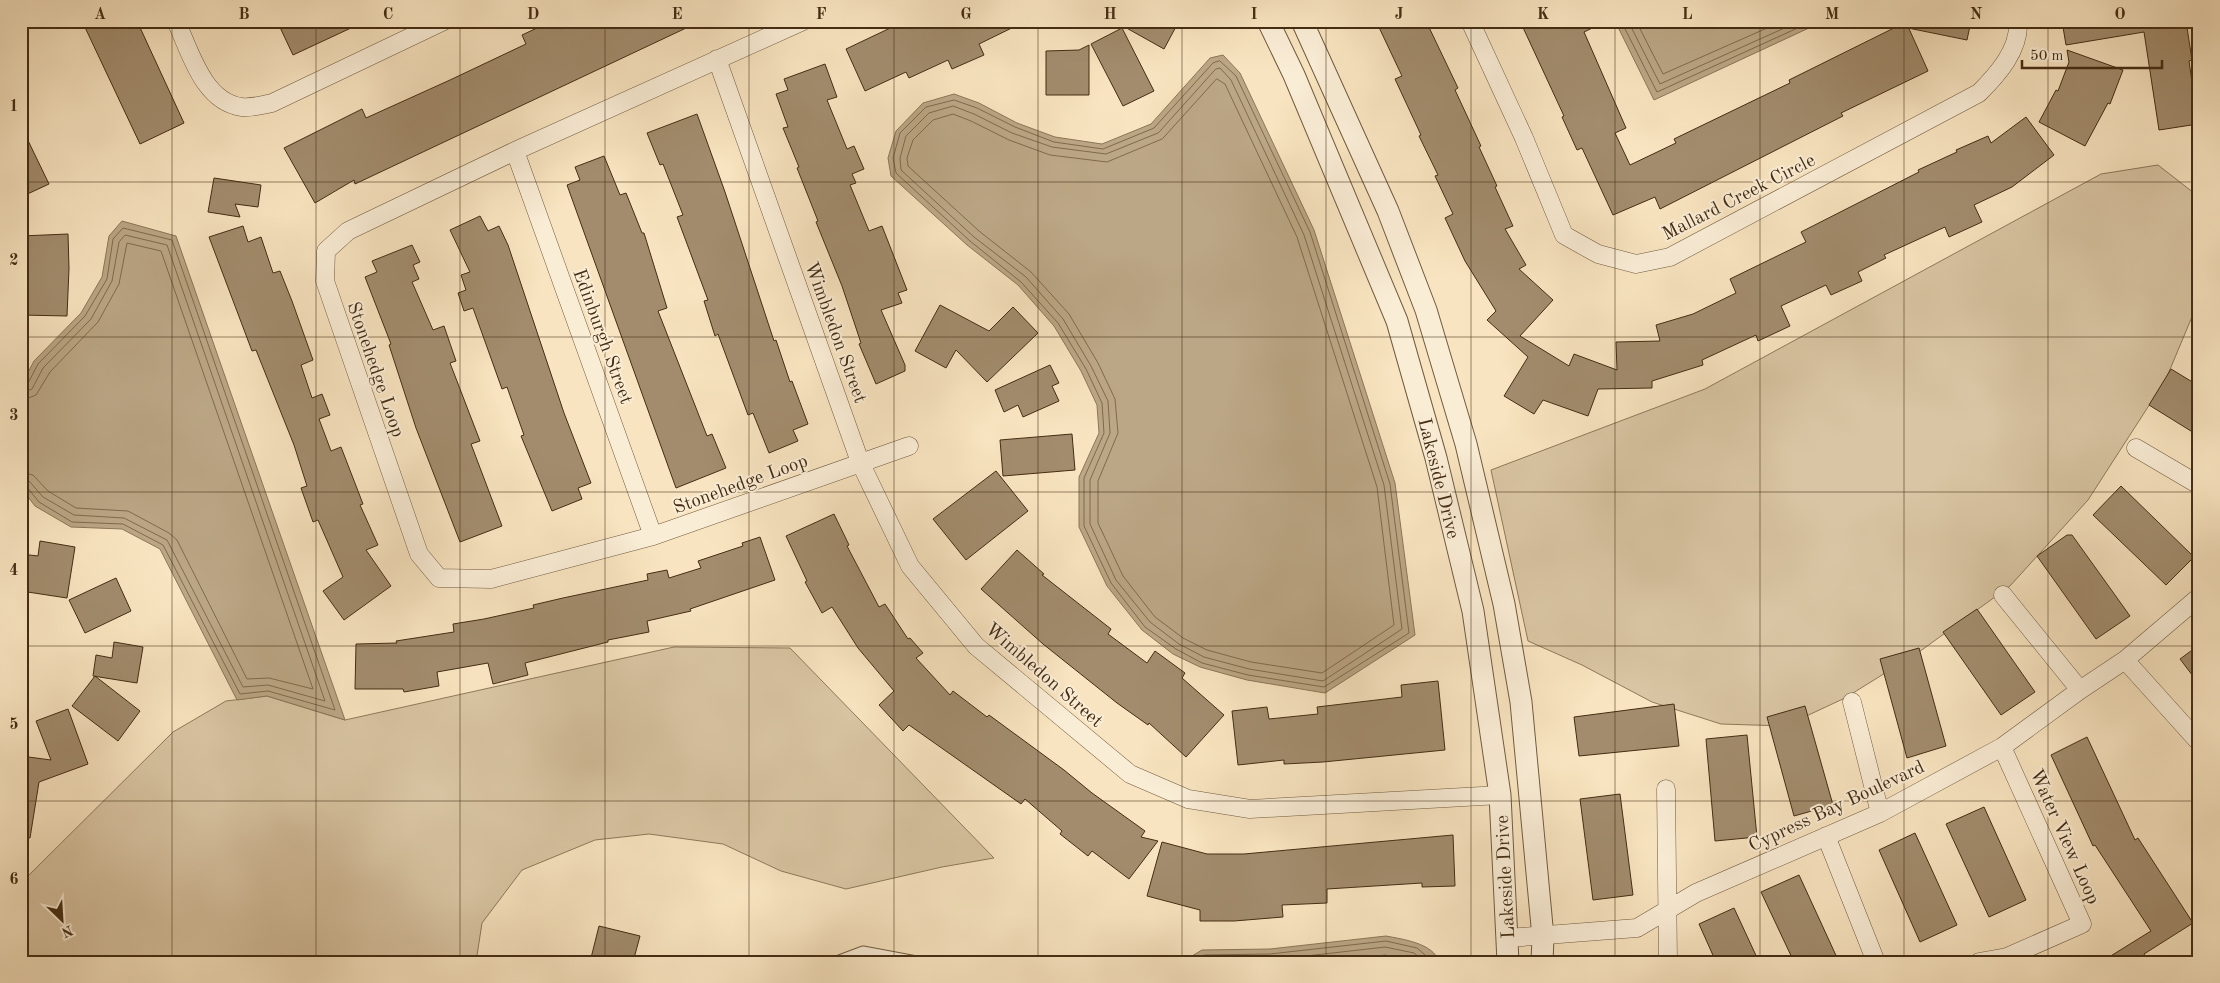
<svg xmlns="http://www.w3.org/2000/svg" width="2220" height="983" font-family="'Old Standard TT',serif">
  <style>
    .green { fill: #d9c5a3; stroke: #8e795b }
    .water { fill: #bba685; stroke: #8b7657 }
    .lines { fill: none; stroke-linecap: round; stroke-linejoin: round }
    .shore { stroke: #806a4c; stroke-width: 1 }
    .building { fill: #a28c6d; stroke: #442d13 }
    .service-casing { stroke: #715b3e; stroke-width: 11 }
    .minor-casing { stroke: #715b3e; stroke-width: 19 }
    .tertiary-casing { stroke: #715b3e; stroke-width: 23 }
    .service { stroke: #faedd6; stroke-width: 9 }
    .minor { stroke: #faedd6; stroke-width: 18 }
    .tertiary { stroke: #faedd6; stroke-width: 21 }
    .grid { fill: none; stroke: #442d13; stroke-width: 1; stroke-opacity: 0.55 }
    .labels { text-anchor: middle; stroke-width: 4; stroke-linejoin: round; paint-order: stroke }
    .street-label { font-size: 19px; fill: #442d13; stroke: #faedd6 }
    .neatline { fill: none; stroke: #442d13; stroke-width: 2 }
    .grid-label { font-size: 16px; text-anchor: middle; font-weight: bold; fill: #442d13 }
  </style>
  <rect width="100%" height="100%" fill="#f8e4c0"/>
  <filter id="stains"><feTurbulence type="fractalNoise" baseFrequency=".004" numOctaves="4"/><feColorMatrix values="0 0 0 0 .2 0 0 0 0 .09 0 0 0 0 .02 0 0 0 .5 -.17"/></filter>
  <radialGradient id="worn" r=".72"><stop offset=".6" stop-color="#630" stop-opacity="0"/><stop offset="1" stop-color="#630" stop-opacity=".3"/></radialGradient>
  <path class="green" d="M2158,165L2199,197V300L2166,379L2088,500L2010,586L1919,652L1845,698L1785,726L1721,724L1652,702L1582,665L1528,641L1491,470L1705,389L2101,174Z
    M674,647L790,648L994,858L942,867L846,889L781,871L723,844L649,834L595,840L522,870L482,923L476,962H21V883L173,732L226,701L267,696L345,720Z"/>
  <path class="water" d="M1615,21H1824L1654,100Z
    M1223,55L1240,73L1314,230L1395,483L1415,635L1325,693L1247,680L1200,667L1173,654L1142,630L1107,586L1079,527V477L1099,433L1097,405L1081,371L1054,326L1018,285L967,245L891,176L888,158L896,131L923,103L954,94L979,103L1017,123L1055,137L1102,144L1151,124L1210,58Z
    M122,221L176,236L345,720L267,696L237,700L160,549L122,529L71,527L35,506L21,488V386L34,361L81,313L102,277L109,236Z
    M1386,936C1401,939 1434,943 1439,962H1182L1202,950L1270,949Z"/>
  <g class="lines">
    <path class="shore" d="M1621,21L1657,92L1813,21
      M1628,21L1660,84L1800,21
      M1636,21L1663,74L1783,21
      M1220,61L1236,76L1310,232L1390,484L1409,633L1324,687L1248,675L1202,663L1176,649L1145,627L1111,583L1084,526V478L1104,433L1102,403L1086,369L1058,323L1021,282L970,241L896,173L893,158L900,133L926,107L954,100L977,108L1015,127L1054,142L1103,149L1154,128L1213,63Z
      M1216,69L1220,68L1231,80L1304,235L1384,485L1402,629L1323,681L1249,669L1204,657L1179,644L1150,622L1116,580L1090,524V480L1110,433L1108,401L1091,366L1063,319L1026,277L974,237L901,170L900,158L906,136L929,113L953,106L974,114L1012,133L1052,147L1106,154L1158,133Z
      M1217,79L1225,84L1297,237L1377,487L1394,625L1322,673L1251,662L1207,650L1183,638L1155,617L1123,576L1098,523V481L1118,433L1115,399L1098,363L1069,314L1031,272L979,231L908,166L907,158L913,140L933,120L953,114L971,121L1009,140L1050,155L1107,162L1162,139Z
      M21,387L27,385L38,364L85,316L107,279L113,239L123,228L172,240L335,710L268,691L240,694L163,545L123,524L72,522L39,502L27,487L21,485
      M21,393L32,389L43,368L91,319L112,281L119,242L125,235L167,245L325,701L268,685L243,687L167,540L124,518L74,515L43,497L29,481L21,479
      M21,401L36,395L50,372L98,322L119,284L127,243L161,251L313,689L269,678L247,679L177,540L169,533L128,511L76,508L48,491L33,475L21,472
      M1192,962L1204,955L1270,954L1386,941L1417,948L1433,962
      M1205,962L1271,960L1385,947L1414,953L1425,962
      M1338,962L1385,955L1413,962"/>
  </g>
  <path class="building" d="M82,21H137L184,123L140,144Z
    M277,21H366L293,55Z
    M552,21H558L561,29L578,21H701L355,184L354,180L315,203L284,148L362,109L366,118L450,80L526,44L522,35Z
    M905,21H1026L979,44L984,55L952,69L948,60L909,78L906,72L865,91L846,49Z
    M1114,21H1179L1164,49Z
    M1376,21H1426L1458,88L1455,90L1481,146L1479,147L1497,186L1495,187L1513,226L1505,229L1526,265L1519,269L1553,300L1520,336L1569,366L1574,354L1617,370L1616,342L1660,341L1656,325L1693,314L1736,293L1730,279L1806,242L1801,232L1919,172L1918,170L1957,152L1956,150L1988,136L1991,143L2026,117L2054,155L2012,187L1974,205L1982,222L1949,237L1945,227L1884,255L1886,258L1858,272L1862,281L1831,295L1826,285L1781,306L1790,326L1758,341L1756,335L1702,360L1703,365L1652,381V388L1598,389L1588,416L1543,400L1534,414L1504,396L1528,357L1487,320L1496,311L1465,261L1445,218L1453,214L1435,176L1438,175L1419,136L1421,135L1395,79L1402,76Z
    M1520,21H1607L1584,32L1626,128L1615,133L1630,165L1676,143L1674,139L1790,83L1789,80L1906,22L1928,71L1841,113L1843,116L1660,209L1655,197L1613,215L1582,148L1577,150L1562,117L1564,116Z
    M1909,21H1971L1967,40L1908,28Z
    M2062,21H2186L2192,60L2189,61L2198,124L2159,130L2144,32L2066,45Z
    M1122,28L1154,91L1123,106L1091,44Z
    M1089,45V95H1046V51L1079,50Z
    M2067,50L2123,70L2110,104L2108,103L2085,146L2039,122L2056,90L2058,91L2069,62Z
    M825,64L837,97L827,100L847,149L854,146L864,169L852,174L856,183L850,185L869,231L882,226L907,290L898,293L902,303L881,310L905,365V371L876,384L859,344L861,343L842,286L816,222L818,221L797,168L799,167L783,128L788,127L776,94L788,90L784,79Z
    M697,114L725,192L774,341L776,340L790,382L792,381L808,424L793,430L798,441L769,453L753,413L748,415L718,334L715,336L704,301L708,300L677,217L683,215L663,164L660,165L647,133Z
    M21,126L49,184L21,197Z
    M604,156L620,195L626,193L642,233H644L667,308L658,311L707,436L712,434L726,468L676,488L567,185L580,180L575,167Z
    M214,178L261,185L258,207L235,204L240,217L208,212Z
    M480,216L488,231L499,226L508,245L564,413L591,483L578,488L582,499L552,511L521,436L524,435L507,387L502,389L473,308L464,311L458,293L466,290L461,275L470,272L450,230Z
    M243,226L248,242L261,237L273,273L280,271L292,301L313,360L301,365L312,398L322,394L330,415L319,419L331,451L341,447L363,504L360,505L378,545L366,550L391,586L344,620L323,591L343,577L318,520L313,522L301,488L307,486L294,445L256,350L252,351L209,237Z
    M68,234L69,268L67,316L21,315V236Z
    M412,245L420,262L413,265L419,279L412,282L433,330L444,326L456,361L450,363L480,441L471,444L502,526L460,542L416,428L389,345L391,344L365,277L377,272L372,261Z
    M940,305L989,331L1013,307L1038,333L987,382L956,350L946,368L915,351Z
    M1050,365L1059,383L1052,386L1059,401L1023,417L1018,405L1004,412L995,390Z
    M2171,369L2199,386V436L2149,405Z
    M1072,434L1075,470L1003,476L1000,440Z
    M996,471L1028,511L966,560L933,519Z
    M2121,486L2194,557L2166,585L2093,515Z
    M834,514L849,545L847,546L879,607L885,604L908,639L910,638L923,653L916,658L950,695L953,691L987,717L989,715L1064,770L1092,793L1145,831L1141,837L1158,841L1129,879L1092,851L1088,856L1060,834L1062,831L1025,799L1021,804L909,725L903,731L879,705L894,691L858,648L832,607L822,613L805,582L807,581L786,536Z
    M2067,535H2072L2130,616L2096,639L2037,556Z
    M760,537L775,580L690,609L691,611L647,621L649,632L608,640V642L525,663L528,675L493,684L488,663L437,672L439,686L404,692L403,689H355L356,644L397,643L396,641L454,632L453,624L484,619L534,608L533,605L563,598L648,580L647,574L667,570L669,578L701,568L698,561L743,546L742,543Z
    M40,541L75,547L67,598L21,591V554L38,556Z
    M1017,550L1044,574L1042,575L1111,629L1108,634L1147,663L1155,651L1185,673L1182,678L1224,715L1186,757L1149,723L1148,725L1117,703L1043,644L981,589Z
    M116,578L131,611L85,633L69,600Z
    M1977,609L2035,692L2001,715L1943,632Z
    M114,642L143,647L137,683L93,676L96,655L112,658Z
    M2199,645V684L2180,659Z
    M1919,648L1946,746L1907,758L1880,659Z
    M95,676L140,711L118,741L72,706Z
    M1438,681L1445,750L1323,762L1284,764V760L1238,765L1232,711L1267,707L1269,719L1318,714L1317,707L1402,697L1401,685Z
    M1674,704L1679,746L1579,756L1574,717Z
    M1805,706L1833,805L1794,816L1767,717Z
    M68,709L88,764L39,782L30,838L21,837V756L51,760L36,721Z
    M1747,735L1757,837L1715,841L1706,739Z
    M2087,737L2135,840L2138,838L2193,923L2144,954L2148,962H2101L2151,931L2095,845L2093,846L2051,755Z
    M1620,794L1633,895L1593,900L1580,799Z
    M1984,807L2026,900L1989,917L1946,824Z
    M1915,833L1957,925L1920,942L1879,850Z
    M1453,835L1455,886L1422,887V883L1327,889V903L1282,905L1283,917L1234,921H1200V910L1147,896L1162,842L1207,854H1244Z
    M1799,875L1839,962H1794L1761,892Z
    M1734,908L1759,962H1716L1699,924Z
    M599,926L640,936L633,962H590Z"/>
  <g class="lines">
    <g class="service-casing">
      <path id="service" d="M834,962L863,951L922,962"/>
    </g>
    <g class="minor-casing">
      <path id="minor" d="M176,21C190,51 203,102 242,107C252,108 263,105 272,103L444,21
        M803,21L515,151L348,231L326,251L325,281L419,554L439,578L491,579L653,536L909,446
        M1470,21L1524,138L1564,235L1598,254L1636,264L1670,257L1979,93C1997,75 2020,50 2018,21
        M717,59L860,462L910,566L976,646L1130,774L1188,799L1250,809L1500,795
        M515,151L653,536
        M2136,448L2199,485
        M2003,595L2080,690
        M2125,660L2197,740
        M1852,702L1880,813
        M1666,789L1668,962
        M1826,836L1876,962
        M1508,938L1637,928L1696,893L1880,813L2002,747L2080,690L2125,660L2199,597
        M1979,962L2007,957L2082,924L2002,747"/>
    </g>
    <g class="tertiary-casing">
      <path id="tertiary" d="M1268,21L1294,75L1397,321L1436,458L1473,611L1500,795L1508,962
        M1302,21L1388,211L1426,310L1466,444L1504,604L1521,702L1543,937L1542,962"/>
    </g>
    <use href="#service" class="service"/>
    <use href="#minor" class="minor"/>
    <use href="#tertiary" class="tertiary"/>
  </g>
  <path class="grid" d="M172,21V962M316,21V962M460,21V962M605,21V962M749,21V962M894,21V962M1038,21V962M1182,21V962M1326,21V962M1471,21V962M1615,21V962M1760,21V962M1904,21V962M2048,21V962M21,182H2199M21,337H2199M21,492H2199M21,646H2199M21,801H2199"/>
  <g class="labels">
    <g class="street-label">
      <text transform="translate(1738 196) rotate(-27)" y="7">Mallard Creek Circle</text>
      <text transform="translate(837 332) rotate(70)" y="7">Wimbledon Street</text>
      <text transform="translate(604 336) rotate(70)" y="7">Edinburgh Street</text>
      <text transform="translate(377 369) rotate(71)" y="7">Stonehedge Loop</text>
      <text transform="translate(1440 478) rotate(76)" y="7">Lakeside Drive</text>
      <text transform="translate(740 483) rotate(-20)" y="7">Stonehedge Loop</text>
      <text transform="translate(1045 674) rotate(41)" y="7">Wimbledon Street</text>
      <text transform="translate(1836 805) rotate(-25)" y="7">Cypress Bay Boulevard</text>
      <text transform="translate(2066 836) rotate(66)" y="7">Water View Loop</text>
      <text transform="translate(1504 877) rotate(-93)" y="7">Lakeside Drive</text>
    </g>
  </g>
  <rect width="2220" height="983" fill="none" stroke="#f8e4c0" stroke-width="55"/>
  <g transform="translate(62 920) rotate(155)" stroke="#faedd6" stroke-width="4" paint-order="stroke">
  <path d="M0-4L9 19L0 12L-9 19Z" fill="#442d13"/>
  <text y="-8" font-size="14" font-weight="bold" text-anchor="middle" fill="#442d13">N</text>
  </g>
  <path d="M2022 60v8h140v-8" fill="none" stroke="#442d13" stroke-width="2.5"/>
  <text x="2030" y="60" font-size="15" fill="#442d13" stroke="#faedd6" stroke-width="4" paint-order="stroke">50 m</text>
  <rect x="28" y="28" width="2164" height="928" class="neatline"/>
  <g class="grid-label">
    <text x="100" y="19">A</text>
    <text x="244" y="19">B</text>
    <text x="388" y="19">C</text>
    <text x="533" y="19">D</text>
    <text x="677" y="19">E</text>
    <text x="821" y="19">F</text>
    <text x="966" y="19">G</text>
    <text x="1110" y="19">H</text>
    <text x="1254" y="19">I</text>
    <text x="1399" y="19">J</text>
    <text x="1543" y="19">K</text>
    <text x="1687" y="19">L</text>
    <text x="1832" y="19">M</text>
    <text x="1976" y="19">N</text>
    <text x="2120" y="19">O</text>
    <text x="14" y="111">1</text>
    <text x="14" y="265">2</text>
    <text x="14" y="420">3</text>
    <text x="14" y="575">4</text>
    <text x="14" y="729">5</text>
    <text x="14" y="884">6</text>
  </g>
  <rect width="100%" height="100%" filter="url(#stains)"/>
  <rect width="100%" height="100%" fill="url(#worn)"/>
</svg>
